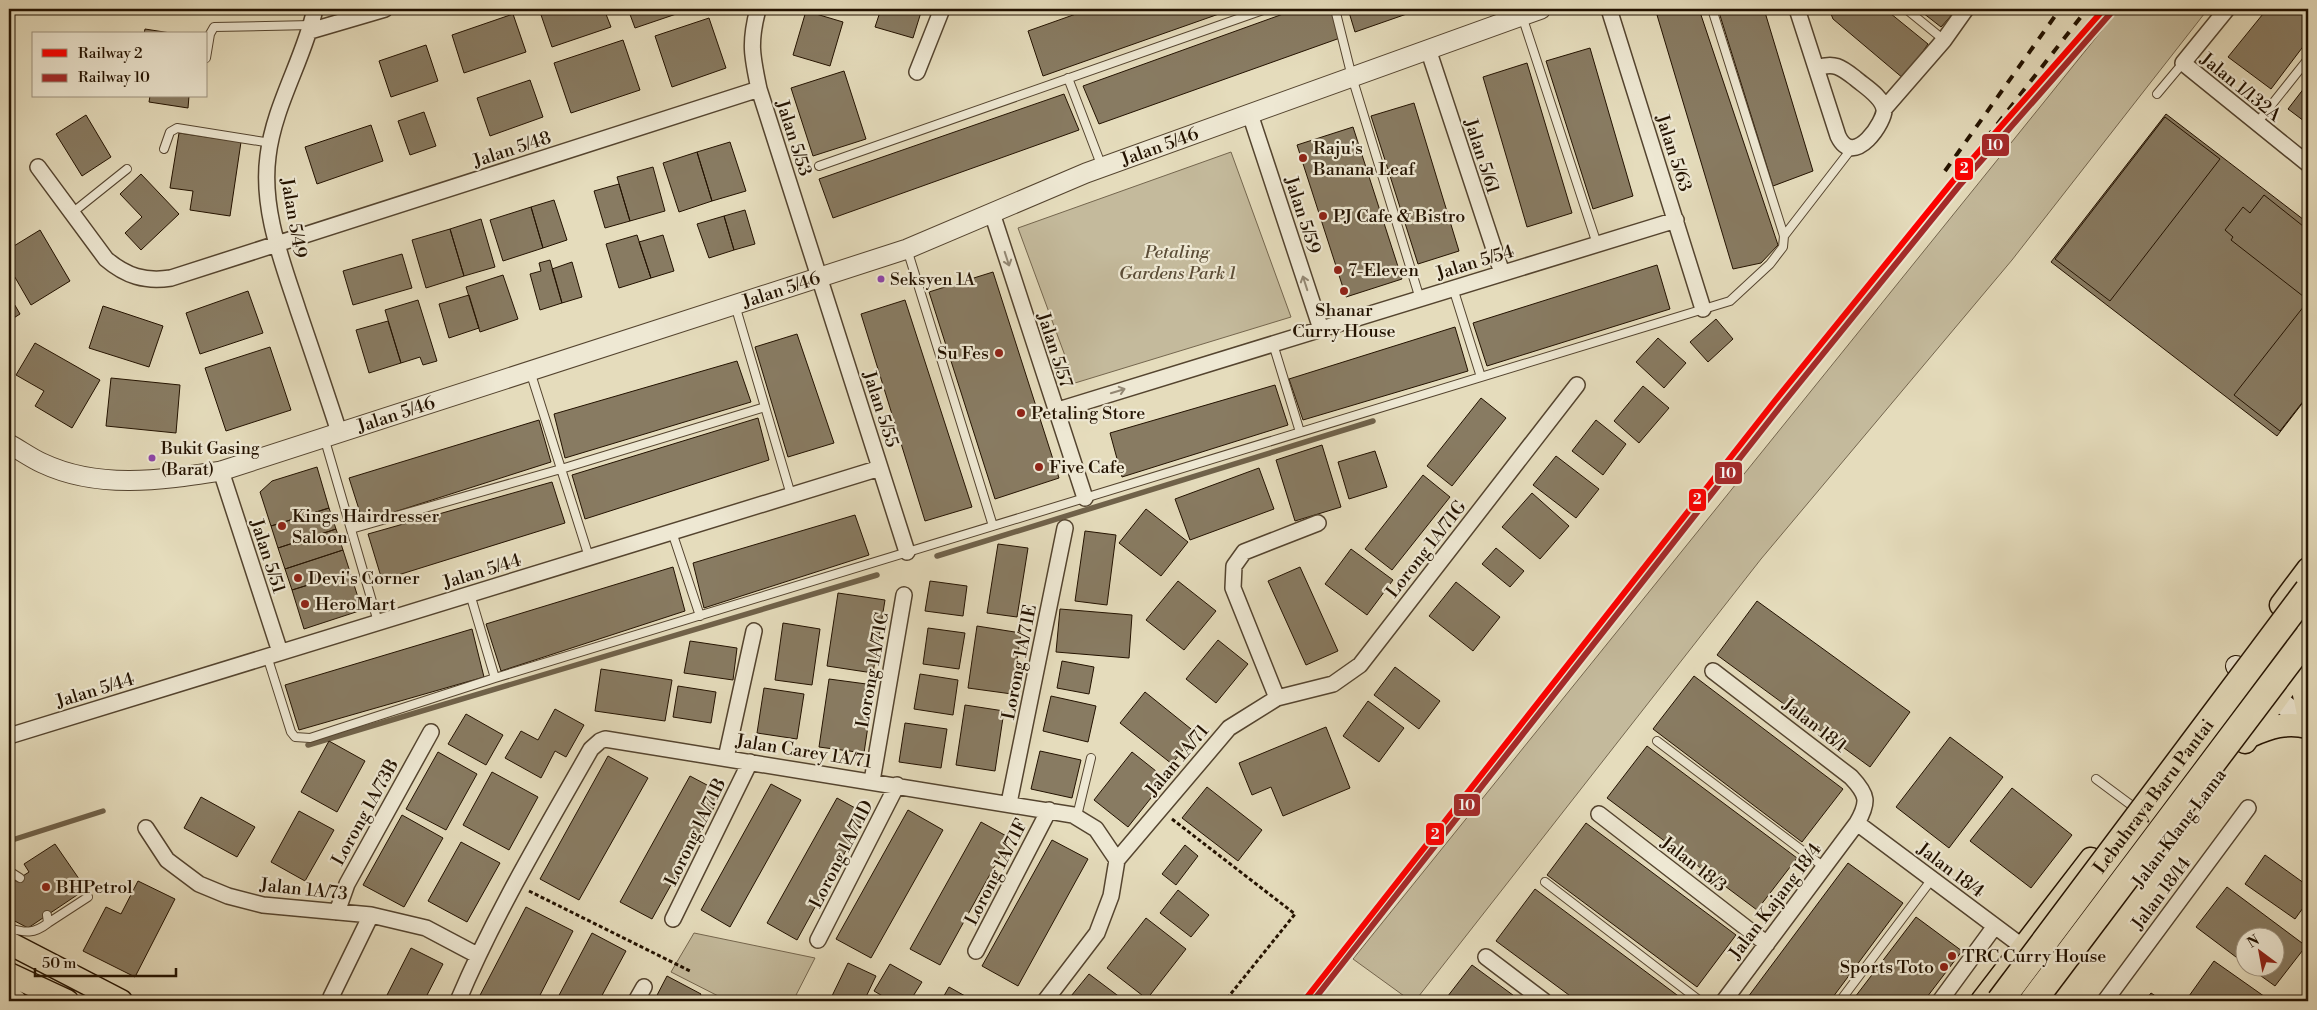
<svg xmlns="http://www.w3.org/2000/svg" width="2317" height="1010" font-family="'Libre Bodoni',serif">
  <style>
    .green { fill: #c4ba9c; stroke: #74664e }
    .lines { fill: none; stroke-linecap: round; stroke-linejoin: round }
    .stream { stroke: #70624a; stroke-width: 5.5 }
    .building { fill: #887b62; stroke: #231200 }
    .service-casing { stroke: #54442f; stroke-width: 10 }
    .minor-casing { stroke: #54442f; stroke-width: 18 }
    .tertiary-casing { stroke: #54442f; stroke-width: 21 }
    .secondary-casing { stroke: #231200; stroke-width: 22 }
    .primary-casing { stroke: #231200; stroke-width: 25 }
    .path { stroke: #231200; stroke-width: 3; stroke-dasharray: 4 2.5; stroke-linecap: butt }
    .service { stroke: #eee8d3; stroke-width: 8 }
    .minor { stroke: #eee8d3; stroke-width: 15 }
    .tertiary { stroke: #eee8d3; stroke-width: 19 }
    .secondary { stroke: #eee8d3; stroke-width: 20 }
    .primary { stroke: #e5dcbc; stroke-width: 22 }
    .rail { stroke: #231200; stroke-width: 4; stroke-dasharray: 9 9; stroke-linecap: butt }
    .motorway-bridge-casing { stroke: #231200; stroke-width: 29; stroke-linecap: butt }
    .motorway-bridge { stroke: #e5dcbc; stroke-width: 26 }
    .rail-1-casing { stroke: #eee8d3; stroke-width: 10 }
    .rail-2-casing { stroke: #eee8d3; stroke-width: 10 }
    .rail-1 { stroke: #f00; stroke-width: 6 }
    .rail-2 { stroke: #a52a2a; stroke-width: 6 }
    .oneway { stroke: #938874 }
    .poi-dot { fill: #8f2418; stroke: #eee8d3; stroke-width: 2 }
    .bus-dot { fill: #8e44ad; stroke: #eee8d3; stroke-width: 2 }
    .labels { text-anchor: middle; stroke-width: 4.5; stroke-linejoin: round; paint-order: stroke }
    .bus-label { font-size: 17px; fill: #231200; stroke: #eee8d3; text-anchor: start }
    .street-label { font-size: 18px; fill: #231200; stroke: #eee8d3 }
    .poi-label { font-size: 18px; fill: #231200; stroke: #eee8d3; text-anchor: start }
    .park-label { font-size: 18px; font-style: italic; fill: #5b4d37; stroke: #eee8d3 }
    .line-badge { stroke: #eee8d3; stroke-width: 2 }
    .badge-label { font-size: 14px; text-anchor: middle; font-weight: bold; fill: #fff }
  </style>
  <rect width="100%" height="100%" fill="#e5dcbc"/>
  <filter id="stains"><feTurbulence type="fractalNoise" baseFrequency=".004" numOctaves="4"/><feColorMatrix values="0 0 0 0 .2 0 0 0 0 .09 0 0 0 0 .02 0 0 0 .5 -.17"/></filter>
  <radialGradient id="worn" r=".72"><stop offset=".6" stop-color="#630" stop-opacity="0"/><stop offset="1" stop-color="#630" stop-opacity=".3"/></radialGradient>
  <path class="green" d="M2119,9H2208L2012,260L1761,559L1415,1001H1411L1353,959Z
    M1231,152L1291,317L1075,383L1018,228Z
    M694,933L815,958L793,1001H728L671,972Z"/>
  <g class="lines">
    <path class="stream" d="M937,556L1373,421
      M308,745L877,575
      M9,841L103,811"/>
  </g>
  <path class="building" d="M539,9H604L611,27L552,47Z
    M628,9H691L635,28Z
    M881,9H922L913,38L875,27Z
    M1090,9H1233L1043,76L1028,31Z
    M1297,9H1332L1340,38L1099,124L1083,86Z
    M1348,9H1421L1355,32Z
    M1677,9H1699L1778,245L1761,263L1733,269L1657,15Z
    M1718,9H1764L1813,171L1773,186Z
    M1829,9H1885L1928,44L1904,79L1833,19Z
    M1918,9H1957L1941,27Z
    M2267,9H2308V40L2271,89L2228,57Z
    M806,11L843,22L830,66L793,55Z
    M513,14L526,52L464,73L452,35Z
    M709,18L726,68L672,87L655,36Z
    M145,29L177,34H144Z
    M623,40L640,90L571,113L554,63Z
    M426,45L438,81L391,97L379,61Z
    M1590,48L1633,196L1593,209L1546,61Z
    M1527,63L1572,213L1527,227L1483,77Z
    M844,71L866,139L813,156L791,88Z
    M530,80L543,117L490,136L477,98Z
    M2308,83V124L2288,109Z
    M1064,94L1079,130L833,218L819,179Z
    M150,96H189L188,108L149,102Z
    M1414,103L1459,251L1418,264L1371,116Z
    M424,112L436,146L410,155L398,121Z
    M2166,114L2308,223V396L2277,436L2051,262Z
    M86,115L111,157L82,176L56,134Z
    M2165,117L2220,159L2110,301L2055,259Z
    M371,125L383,161L317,184L305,147Z
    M1353,127L1402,279L1346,297L1297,145Z
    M179,133L241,142L230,216L190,210L193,191L170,188Z
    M730,142L746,191L712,201L697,152Z
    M697,152L712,201L679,212L663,163Z
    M653,167L665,211L630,221L617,177Z
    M141,174L179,214L141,250L125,233L142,217L120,194Z
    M619,184L630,221L605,228L594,191Z
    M2264,195L2308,230V300L2231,240L2233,237L2225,230L2243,207L2250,213Z
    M554,200L567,240L543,248L531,207Z
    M531,207L543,248L503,261L490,220Z
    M745,210L755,244L734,250L724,216Z
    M724,216L734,250L709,258L697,224Z
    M481,219L495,267L464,276L450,229Z
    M450,229L464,276L426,288L412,240Z
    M40,230L70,281L31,305L9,267V249Z
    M637,235L651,278L619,288L606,244Z
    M663,235L674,271L651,278L639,242Z
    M402,254L412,288L353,305L343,271Z
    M550,260L562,303L540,310L530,274L541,271L539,263Z
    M572,262L582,297L562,303L552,269Z
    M1657,265L1670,309L1487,366L1473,323Z
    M993,272L1059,478L995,499L929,292Z
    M503,275L518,319L480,332L466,287Z
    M248,291L263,333L200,354L186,313Z
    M9,295L20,314L9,321Z
    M469,295L479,328L449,338L439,304Z
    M418,300L437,361L423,365L420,357L401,363L385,310Z
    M905,300L972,507L925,521L861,314Z
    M2308,301V395L2280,431L2234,395Z
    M103,306L163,326L149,367L89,348Z
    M1716,319L1733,339L1708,362L1690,342Z
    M388,321L401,363L369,373L356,330Z
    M1455,327L1468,371L1303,420L1289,379Z
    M797,334L834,443L788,457L755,347Z
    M1658,338L1686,363L1664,388L1636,362Z
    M35,343L100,380L72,428L35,406L44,391L16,375Z
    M270,347L291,410L226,431L205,368Z
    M737,361L751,402L565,458L554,414Z
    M111,378L180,385L176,433L106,426Z
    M1275,385L1288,425L1122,477L1110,433Z
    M1643,386L1669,408L1639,443L1614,421Z
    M1481,398L1506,418L1452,486L1427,466Z
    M758,418L769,460L585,519L572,475Z
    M539,420L551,462L363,522L349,478Z
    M1596,420L1626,444L1603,475L1572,451Z
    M1322,445L1341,507L1295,521L1276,460Z
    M1375,451L1387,487L1349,499L1338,462Z
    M1556,456L1599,489L1576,518L1533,485Z
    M317,467L329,508L271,526L260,492L272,481Z
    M1259,468L1274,509L1190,540L1175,499Z
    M1423,475L1450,497L1392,570L1365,549Z
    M552,482L565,523L382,580L368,534Z
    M1532,493L1569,526L1540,559L1502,527Z
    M329,508L336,529L278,548L271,526Z
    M1146,509L1188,542L1161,576L1119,543Z
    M855,515L869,555L704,608L693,563Z
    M336,529L343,550L285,569L278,548Z
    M1085,531L1116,535L1107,605L1075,601Z
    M998,544L1028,548L1017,617L987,613Z
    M1496,548L1524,571L1510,587L1482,564Z
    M1351,549L1393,580L1367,615L1325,584Z
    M343,550L350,572L292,590L285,569Z
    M673,567L685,611L501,671L486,624Z
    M1300,567L1338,651L1306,665L1268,581Z
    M350,572L362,610L304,629L292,590Z
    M930,581L967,586L963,616L925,611Z
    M1178,581L1216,611L1184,650L1146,620Z
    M1456,582L1500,617L1473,651L1429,616Z
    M838,593L885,600L873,673L827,666Z
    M1757,601L1910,712L1870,767L1717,655Z
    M1060,609L1132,615L1129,658L1056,652Z
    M783,623L820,629L812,685L775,680Z
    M977,626L1021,633L1012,694L968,688Z
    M928,628L965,633L959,669L923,664Z
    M472,629L484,677L299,730L285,685Z
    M1218,640L1248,664L1216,703L1186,679Z
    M690,641L737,648L733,680L684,673Z
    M1062,661L1094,667L1089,694L1057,688Z
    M1395,667L1440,701L1419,729L1374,695Z
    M601,669L672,680L665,721L595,711Z
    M920,674L958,680L953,715L914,709Z
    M1694,676L1843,789L1802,842L1653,729Z
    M829,679L874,685L864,753L819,747Z
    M678,686L716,692L711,723L673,717Z
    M764,688L804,694L797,739L757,733Z
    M1145,692L1196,733L1172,764L1120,723Z
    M1051,696L1096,706L1088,742L1043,731Z
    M1368,701L1404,728L1379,762L1343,736Z
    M965,705L1004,711L995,771L956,765Z
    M555,709L584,725L566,757L555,751L541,778L505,758L521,731L538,740Z
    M466,714L503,735L486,765L448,744Z
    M905,723L947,729L941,768L899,762Z
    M1326,727L1350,788L1283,816L1271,787L1252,795L1239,763Z
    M1950,737L2003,777L1949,848L1896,807Z
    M329,741L365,761L337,812L301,792Z
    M1647,746L1797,858L1757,910L1607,798Z
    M1040,751L1081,760L1072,798L1031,789Z
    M438,752L477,774L446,830L406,809Z
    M1132,752L1166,779L1128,827L1094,800Z
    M608,756L648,778L579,900L540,879Z
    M492,772L538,797L509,850L463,825Z
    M690,776L722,793L652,919L620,902Z
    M771,784L801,800L730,927L701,910Z
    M1207,787L1262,830L1238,861L1182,818Z
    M2012,788L2072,835L2031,888L1970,841Z
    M201,797L255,827L237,857L184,828Z
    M837,798L866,814L797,940L767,923Z
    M908,810L943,830L871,958L836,939Z
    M299,811L334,830L305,881L271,862Z
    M402,815L443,838L404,907L363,885Z
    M981,822L1010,838L940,965L910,949Z
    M1586,823L1736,935L1697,987L1547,875Z
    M1052,840L1088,859L1018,986L982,966Z
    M461,842L500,863L467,922L428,901Z
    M55,844L86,889L28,928L9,918V885L29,872L24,864Z
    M1185,845L1198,856L1176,885L1162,874Z
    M2265,855L2308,886V901L2295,919L2245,884Z
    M1848,863L1903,903L1830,1001H1745Z
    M138,881L175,899L135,977L83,951L106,907L121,914Z
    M2227,887L2306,946L2275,986L2250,968H2274V938H2244V963L2196,927Z
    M1535,889L1685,1001H1577L1496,941Z
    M1178,890L1209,915L1191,937L1160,913Z
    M526,907L573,931L537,1001H477Z
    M1916,917L1962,951L1924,1001H1852Z
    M1146,918L1186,949L1147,999L1107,968Z
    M592,933L626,951L599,1001H556Z
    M411,948L443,964L424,1001H384Z
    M2214,961L2268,999L2266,1001H2197L2189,996Z
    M848,963L876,976L864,1001H838L831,998Z
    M890,964L922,982L910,1001H891L874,991Z
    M1472,965L1521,1001H1444Z
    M1089,974L1125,1001H1067Z
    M667,976L701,994L697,1001H654Z
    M949,987L974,1001H941Z
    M2151,993L2163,1001H2145Z"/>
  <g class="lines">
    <g class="service-casing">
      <path id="service" d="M1335,9L1352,77L1420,299
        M1906,9L1944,40
        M1522,16L1597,244
        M206,58L210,34L214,27L312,25
        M1068,78L1102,167
        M2157,94L2183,63
        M2257,123L2308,59
        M164,149L170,132L177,128L271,143
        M819,166L1266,9
        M72,213L127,169
        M1784,236L1852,148
        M907,249L993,526
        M1453,288L1481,377
        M735,305L791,495
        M1273,344L1300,432
        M530,371L589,557
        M324,437L378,622
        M351,529L561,469L765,407
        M672,532L700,616
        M470,594L495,678
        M267,656L291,732L295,737L310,738L495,678L1730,301L1770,264L1783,247L1784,236L1712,9
        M1657,741L1824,867
        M2096,779L2131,805
        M1077,816L1091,758
        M9,871L20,878
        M1545,882L1700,1001
        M48,923L88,897
        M9,928C25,933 34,934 48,923L47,915
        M1840,1001L1932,879"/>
    </g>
    <g class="minor-casing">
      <path id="minor" d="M315,9C304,59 274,105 268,156C261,209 282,261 298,310C312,351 326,392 339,432
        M758,9C749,43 752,56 759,89L907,552
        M1609,9L1703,309
        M1797,9L1838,136C1854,170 1886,120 1884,109C1882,96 1864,86 1855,78C1841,67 1834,62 1817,68
        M2227,9L2183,63L2308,164
        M310,31L385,9
        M1428,49L1502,273
        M917,72L942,9
        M1884,109L1944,40L1966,9
        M1250,114L1321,329
        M38,167L106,259C126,276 145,282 171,278L759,89
        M992,213L1085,498
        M1055,411L1676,220
        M221,471L280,652
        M1713,671L1851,777C1868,795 1869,802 1857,823L1724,1001
        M1277,698L1233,588L1234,566L1244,552L1318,523
        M9,736L880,468
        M726,758L754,631
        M872,781L904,595
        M1009,803L1065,528
        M1599,814L1767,944
        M1857,823L2023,947
        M146,828L167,860L199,884L228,896L263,905L371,915L426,928L477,955
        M1117,860L1229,728L1277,698L1333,684L1360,665L1577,385
        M337,912L347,884L431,732
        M673,919L750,762
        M818,940L897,785
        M976,951L1049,810
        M1486,957L1544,1001
        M331,997L371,915
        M458,1001C495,913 544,832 591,749L600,741L605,739L1073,815L1096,829L1117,860L1111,896L1097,933L1045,1001
        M636,1001L644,987
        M1940,1001L1995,926
        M2105,1001L2248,808"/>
    </g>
    <g class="tertiary-casing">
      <g id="tertiary">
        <path id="s1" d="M9,444C20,450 31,458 42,463C99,490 162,480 221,471L907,249L1086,173L1541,9"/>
      </g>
    </g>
    <g class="secondary-casing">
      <path id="secondary" d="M2236,666L2308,724"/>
    </g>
    <g class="primary-casing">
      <path id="primary" d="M2281,605L2308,569
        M2305,659L2302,685L2308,714
        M2250,736C2270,727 2286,722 2308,727
        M2245,742L2295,673
        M9,943L121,1001
        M9,974L67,1001
        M9,998L15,1001
        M1982,1001L2091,859"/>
    </g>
    <path class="path" d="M1172,819L1295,914L1225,1001
      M529,891L690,971"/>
    <use href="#service" class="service"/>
    <use href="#minor" class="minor"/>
    <use href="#tertiary" class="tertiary"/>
    <use href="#secondary" class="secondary"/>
    <use href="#primary" class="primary"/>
    <path class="rail" d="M1945,171L2060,9
      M1953,181L2087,9"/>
    <g class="motorway-bridge-casing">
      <g id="motorway-bridge">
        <path id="s2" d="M2000,1001L2308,590"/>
        <path d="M2033,1001L2308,636"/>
      </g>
    </g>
    <use href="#motorway-bridge" class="motorway-bridge"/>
    <g class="rail-1-casing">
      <path id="rail-1" d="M1304,1001L1774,402L1953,181L2104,9"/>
    </g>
    <g class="rail-2-casing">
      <path id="rail-2" d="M1313,1001L1780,407L1959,186L2110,14"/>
    </g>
    <use href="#rail-1" class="rail-1"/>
    <use href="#rail-2" class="rail-2"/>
  </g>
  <defs><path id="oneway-shaft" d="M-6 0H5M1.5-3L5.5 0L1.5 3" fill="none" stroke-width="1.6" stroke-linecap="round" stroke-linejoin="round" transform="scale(1.25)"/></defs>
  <g class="oneway">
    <use href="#oneway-shaft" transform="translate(1007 259) rotate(72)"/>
    <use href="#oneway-shaft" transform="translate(1305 283) rotate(-108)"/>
    <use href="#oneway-shaft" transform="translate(1118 391) rotate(-17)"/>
  </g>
  <g class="poi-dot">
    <circle cx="1303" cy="158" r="5"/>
    <circle cx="1323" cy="216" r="5"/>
    <circle cx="1338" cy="270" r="5"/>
    <circle cx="1344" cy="291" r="5"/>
    <circle cx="999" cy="353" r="5"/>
    <circle cx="1021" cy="413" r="5"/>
    <circle cx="1039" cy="467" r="5"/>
    <circle cx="282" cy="526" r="5"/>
    <circle cx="298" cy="578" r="5"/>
    <circle cx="305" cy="604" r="5"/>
    <circle cx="46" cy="887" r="5"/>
    <circle cx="1952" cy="956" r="5"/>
    <circle cx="1944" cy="967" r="5"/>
  </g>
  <g class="bus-dot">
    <circle cx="881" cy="279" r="4.5"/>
    <circle cx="152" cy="458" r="4.5"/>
  </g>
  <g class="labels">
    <g class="bus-label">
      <text x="890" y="285">Seksyen 1A</text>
      <text x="161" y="454">Bukit Gasing<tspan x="161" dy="21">(Barat)</tspan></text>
    </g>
    <g class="street-label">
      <text transform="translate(2241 87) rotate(39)" y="6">Jalan 1/132A</text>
      <text transform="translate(794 138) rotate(72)" y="6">Jalan 5/53</text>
      <text dy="6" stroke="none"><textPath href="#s1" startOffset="1214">Jalan 5/46</textPath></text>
      <text transform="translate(512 149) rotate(-18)" y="6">Jalan 5/48</text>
      <text transform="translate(1674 153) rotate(72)" y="6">Jalan 5/63</text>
      <text transform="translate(1482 156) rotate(72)" y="6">Jalan 5/61</text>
      <text transform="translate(1303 215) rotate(72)" y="6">Jalan 5/59</text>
      <text transform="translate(294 218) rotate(80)" y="6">Jalan 5/49</text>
      <text transform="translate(1475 262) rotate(-17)" y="6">Jalan 5/54</text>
      <text dy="6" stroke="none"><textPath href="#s1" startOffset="809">Jalan 5/46</textPath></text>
      <text transform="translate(1055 350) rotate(72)" y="6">Jalan 5/57</text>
      <text transform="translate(881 409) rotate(72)" y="6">Jalan 5/55</text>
      <text dy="6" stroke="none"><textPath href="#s1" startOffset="404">Jalan 5/46</textPath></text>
      <text transform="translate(1426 549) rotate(-52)" y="6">Lorong 1A/71G</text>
      <text transform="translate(268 556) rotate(72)" y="6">Jalan 5/51</text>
      <text transform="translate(482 571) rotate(-17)" y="6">Jalan 5/44</text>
      <text transform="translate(1019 662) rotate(-79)" y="6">Lorong 1A/71E</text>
      <text transform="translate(872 670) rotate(-80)" y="6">Lorong 1A/71C</text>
      <text transform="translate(95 690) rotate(-17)" y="6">Jalan 5/44</text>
      <text transform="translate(1815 725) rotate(38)" y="6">Jalan 18/1</text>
      <text transform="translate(804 751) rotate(9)" y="6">Jalan Carey 1A/71</text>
      <text transform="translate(1177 760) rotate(-50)" y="6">Jalan 1A/71</text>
      <text dy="6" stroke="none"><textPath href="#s2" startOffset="256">Lebuhraya Baru Pantai</textPath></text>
      <text transform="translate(365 812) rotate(-61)" y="6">Lorong 1A/73B</text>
      <text transform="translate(2179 828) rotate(-53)" y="6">Jalan Klang Lama</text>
      <text transform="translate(695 832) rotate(-64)" y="6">Lorong 1A/71B</text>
      <text transform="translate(841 854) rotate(-63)" y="6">Lorong 1A/71D</text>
      <text transform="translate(1694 864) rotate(38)" y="6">Jalan 18/3</text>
      <text transform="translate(1951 870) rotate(37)" y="6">Jalan 18/4</text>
      <text transform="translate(996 872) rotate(-63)" y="6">Lorong 1A/71F</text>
      <text transform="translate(304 889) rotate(6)" y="6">Jalan 1A/73</text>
      <text transform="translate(2161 893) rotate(-53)" y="6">Jalan 18/14</text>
      <text transform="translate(1775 901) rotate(-53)" y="6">Jalan Kajang 18/4</text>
    </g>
    <g class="poi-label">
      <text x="1313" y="154">Raju's<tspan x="1313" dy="21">Banana Leaf</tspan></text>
      <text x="1333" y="222">PJ Cafe &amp; Bistro</text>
      <text x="1348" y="276">7-Eleven</text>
      <text x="1344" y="316" text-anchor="middle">Shanar<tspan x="1344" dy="21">Curry House</tspan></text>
      <text x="989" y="359" text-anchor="end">Su Fes</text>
      <text x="1031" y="419">Petaling Store</text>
      <text x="1049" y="473">Five Cafe</text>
      <text x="292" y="522">Kings Hairdresser<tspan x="292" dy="21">Saloon</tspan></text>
      <text x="308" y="584">Devi's Corner</text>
      <text x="315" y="610">HeroMart</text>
      <text x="56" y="893">BHPetrol</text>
      <text x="1962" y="962">TRC Curry House</text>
      <text x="1934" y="973" text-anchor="end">Sports Toto</text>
    </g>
    <g class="park-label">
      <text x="1177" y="258">Petaling<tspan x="1177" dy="21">Gardens Park 1</tspan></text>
    </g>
  </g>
  <g class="line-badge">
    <rect x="1981" y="133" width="29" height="24" rx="5" fill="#a52a2a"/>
    <rect x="1954" y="157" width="20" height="24" rx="5" fill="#f00"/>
    <rect x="1714" y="461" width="29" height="24" rx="5" fill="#a52a2a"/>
    <rect x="1688" y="488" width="19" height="24" rx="5" fill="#f00"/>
    <rect x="1453" y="793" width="28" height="24" rx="5" fill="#a52a2a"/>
    <rect x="1425" y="822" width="20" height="24" rx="5" fill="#f00"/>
  </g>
  <g class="badge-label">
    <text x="1995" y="150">10</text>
    <text x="1964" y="173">2</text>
    <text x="1728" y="478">10</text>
    <text x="1697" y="504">2</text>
    <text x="1467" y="810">10</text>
    <text x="1435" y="839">2</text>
  </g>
  <rect width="2317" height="1010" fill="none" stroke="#e5dcbc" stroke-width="30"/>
  <rect x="10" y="10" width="2297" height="990" fill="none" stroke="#231200" stroke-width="2.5"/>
  <rect x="15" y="15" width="2287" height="980" fill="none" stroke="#231200"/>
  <rect x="32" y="32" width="175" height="65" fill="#eee8d3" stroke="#9d927f"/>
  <rect x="42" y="49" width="25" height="8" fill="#ff0000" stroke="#9d927f"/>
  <text x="78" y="58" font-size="15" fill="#231200">Railway 2</text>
  <rect x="42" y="74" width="25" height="8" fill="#a52a2a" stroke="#9d927f"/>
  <text x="78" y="82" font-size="15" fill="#231200">Railway 10</text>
  <g transform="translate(2260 952) rotate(328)"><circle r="24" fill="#eee8d3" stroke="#9d927f"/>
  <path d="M0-4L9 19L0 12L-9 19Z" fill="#8f2418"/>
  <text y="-8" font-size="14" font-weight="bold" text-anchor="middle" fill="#231200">N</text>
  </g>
  <path d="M35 968v8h141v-8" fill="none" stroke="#231200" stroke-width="2.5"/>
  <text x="42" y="968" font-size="15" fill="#231200" stroke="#eee8d3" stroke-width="4" paint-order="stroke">50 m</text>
  <rect width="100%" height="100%" filter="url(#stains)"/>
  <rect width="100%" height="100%" fill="url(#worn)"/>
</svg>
